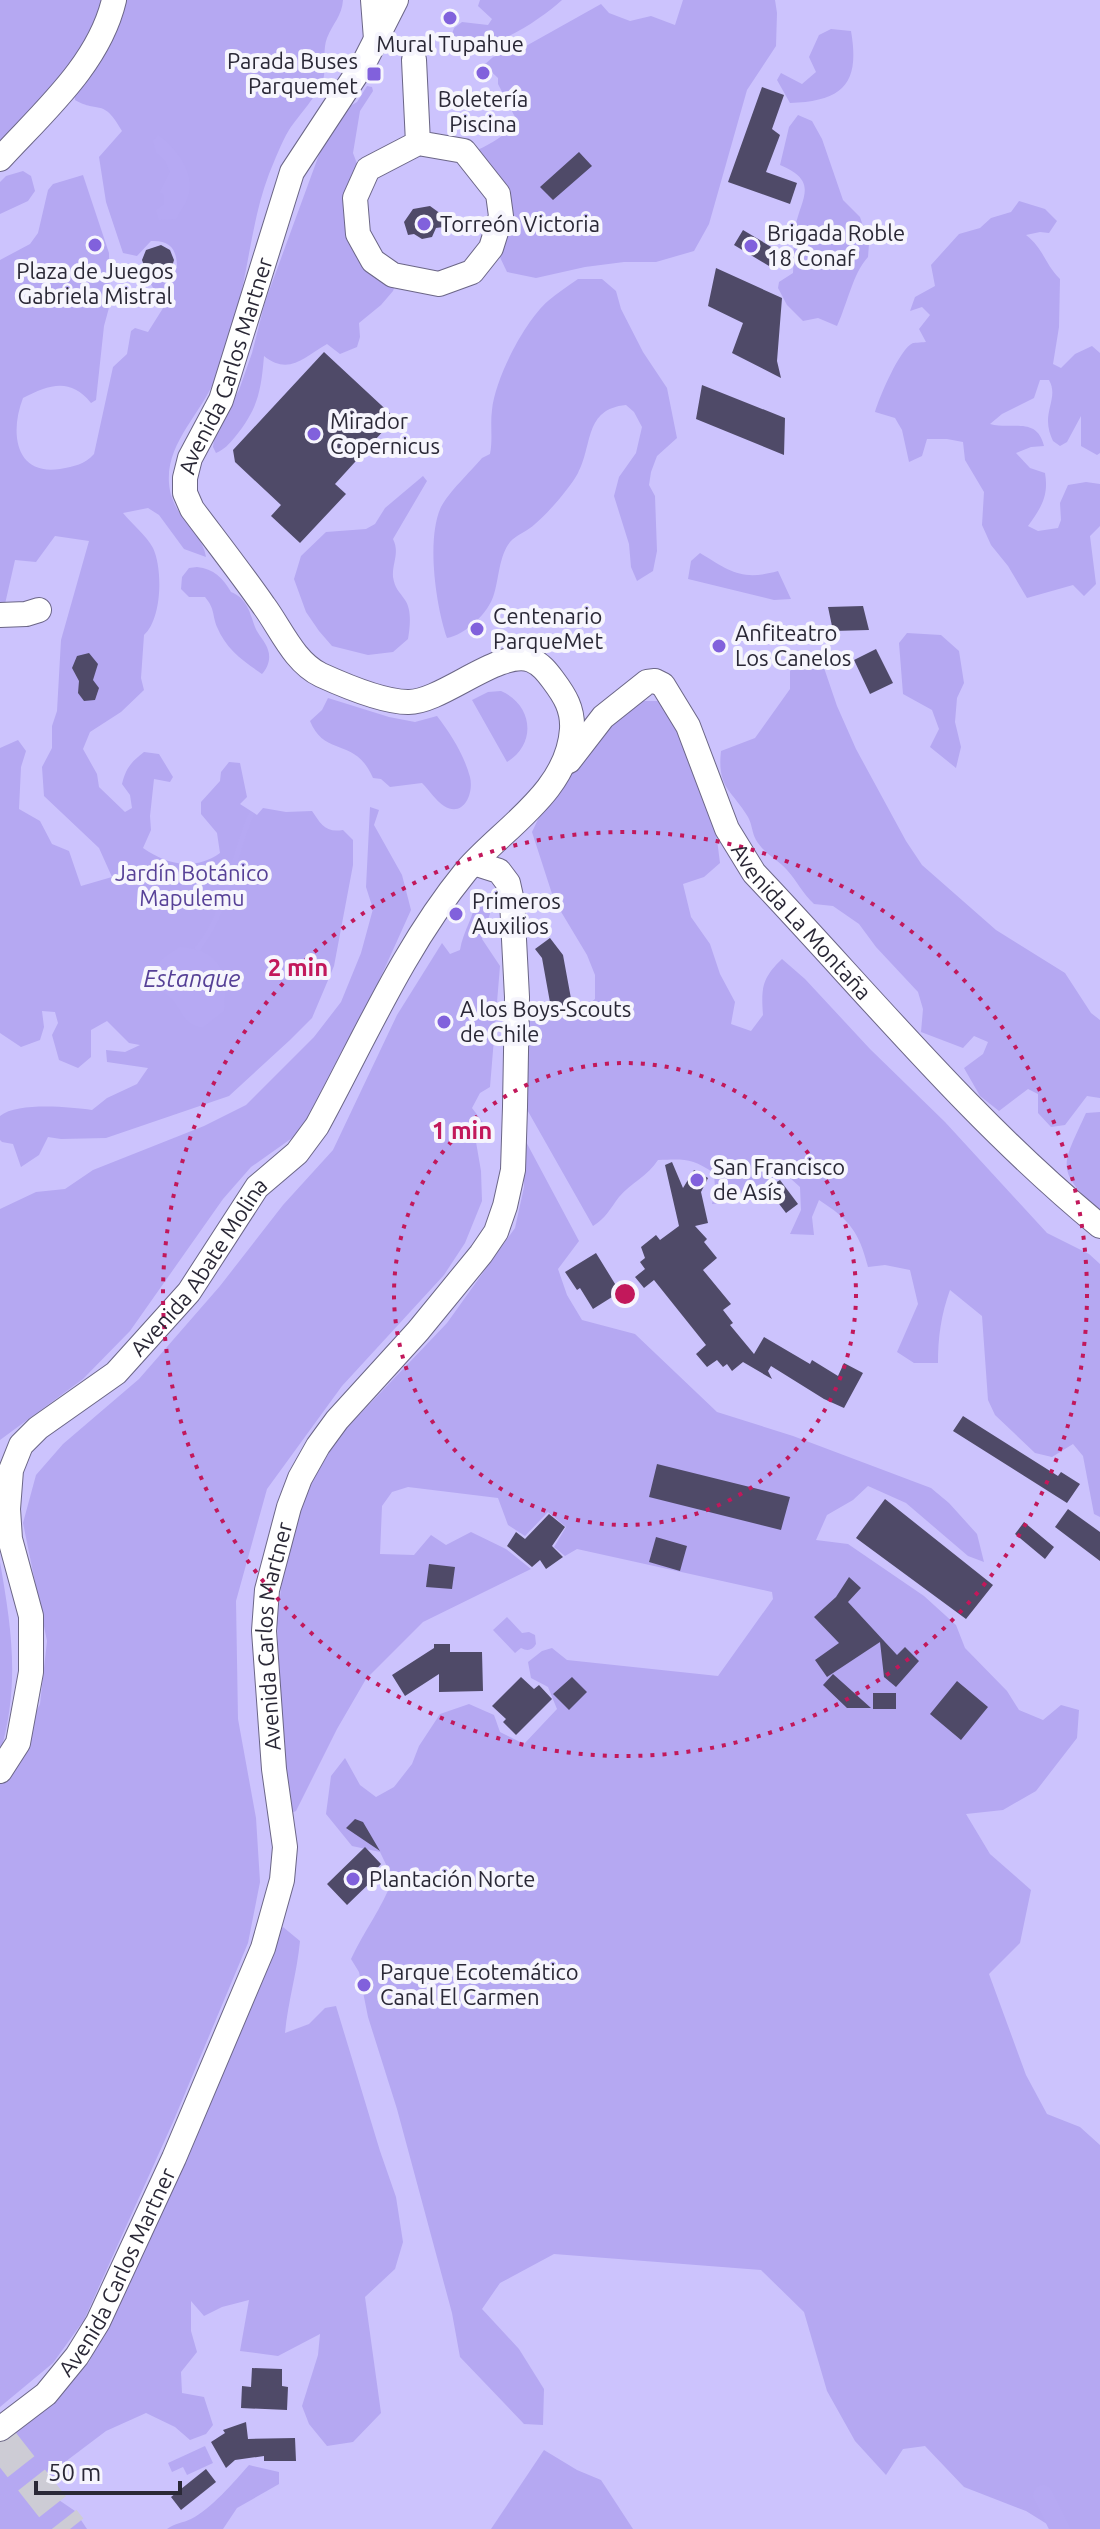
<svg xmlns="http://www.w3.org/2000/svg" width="1100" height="2529" font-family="Ubuntu,sans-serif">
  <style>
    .green { fill: #ccc3fd }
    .forest { fill: #b5a8f2 }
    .water { fill: #b6a9f3 }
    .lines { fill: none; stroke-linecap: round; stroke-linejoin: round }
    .stream { stroke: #b6a9f3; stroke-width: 6 }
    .canal { stroke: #b6a9f3; stroke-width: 20 }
    .building { fill: #4f4a68 }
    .highway-tunnel { stroke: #cdccd5; stroke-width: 34; stroke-dasharray: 34 17; stroke-linecap: butt }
    .minor-casing { stroke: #6b6686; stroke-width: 26 }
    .minor { stroke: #fff; stroke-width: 24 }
    .ring { fill: none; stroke: #c2185b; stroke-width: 4; stroke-dasharray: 4 8 }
    .poi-dot { fill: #8161dc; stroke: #f6f5fd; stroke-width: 3 }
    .labels { text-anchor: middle; stroke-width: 8; stroke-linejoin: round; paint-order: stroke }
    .poi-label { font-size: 22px; fill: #2a2836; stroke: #f6f5fd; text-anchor: start }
    .street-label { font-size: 22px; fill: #2a2836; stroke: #f6f5fd }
    .park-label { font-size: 22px; fill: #574197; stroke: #f6f5fd }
    .water-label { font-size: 24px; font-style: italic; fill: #564096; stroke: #f6f5fd }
    .centre { fill: #c2185b; stroke: #f6f5fd; stroke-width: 4 }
    .ring-label { font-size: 24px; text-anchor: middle; font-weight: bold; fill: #c2185b; stroke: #f6f5fd; stroke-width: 8; stroke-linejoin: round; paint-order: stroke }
  </style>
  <rect width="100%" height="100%" fill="#f6f5fd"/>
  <path class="green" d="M0,0H1100V2529H0Z"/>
  <path class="forest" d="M0,0H105L91,40L0,150Z
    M122,0H343C342,16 333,23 327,38C322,51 327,66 323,80C318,95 298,116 289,130C281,143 275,160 269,174C256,208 251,245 244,280C237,313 227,349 215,379C201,414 166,443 169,483C171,517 203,532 206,557L184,549L159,515L148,508L123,513C133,525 146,535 153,548C163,569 162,619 144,635L141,678L144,690L121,712L90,732L83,749L97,774L99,787L125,812L132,808L130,795L122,784C126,768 131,762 144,752L159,754L173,777L170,782L154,779L150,816L151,830L143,848C167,865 195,871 220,853L217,833L201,814V802L220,781L221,772L229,762L240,763L247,797L240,804L257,815L263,808L286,812L312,811C321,824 325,833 343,830L353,840V865L334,966L312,1018L290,1040L229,1096L106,1138L61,1139L48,1137L39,1155L21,1167L13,1144L2,1142L0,1140V1116C18,1102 69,1107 92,1110L107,1098L137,1084L148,1068L107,1062L106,1050L125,1052L140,1045L129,1043L107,1021L91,1030V1057L78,1068L59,1060L52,1035L58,1023L55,1012L42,1011L44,1027L40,1040L21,1047L0,1033V748L18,740L26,751L21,767L19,809L40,821L52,844L69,851L81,886L112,877L99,848L44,796L42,767L52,748V726L57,711L61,640L89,541L55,536L36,562L15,560L5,604L0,605V260L30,244L38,233L48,190L53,184L83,175L109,253L110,304L104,326L96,400L91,403C70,377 49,385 23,398C10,431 14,476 60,469C75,466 84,465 94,454L113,367L127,354L131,331L135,328L148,332L170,297L154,289L150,283L163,281L177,268C177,250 171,240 151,241L137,256L123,253L106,202L99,157L122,131C103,97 99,114 75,100L74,88Z
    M480,0H562C541,19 498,48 470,47L452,34L454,28L462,22L488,25L492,19L478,6Z
    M683,0H775L777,13L776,46L747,90L709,224L694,251L656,262H624L585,267L536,278L507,272L497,251L507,219L473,152C489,145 509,135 516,119L498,84V78L484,65L493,57L526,46L601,4L609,13L630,21L651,16L675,25Z
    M831,29L851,31C860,83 844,101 790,103L777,80L781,73L802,84L816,72L809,57L819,35Z
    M367,86L372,87L373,91L360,111L353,153L359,169L352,200L396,283L393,291L381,305L359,323L360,337L357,347L340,354L327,344C304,357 289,376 264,356C261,391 258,409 235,437C229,444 225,449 216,453L213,447L215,432L239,390L252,353L265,302L324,141L340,112L357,102Z
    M798,115L812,121L822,139L843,200L860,217L869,244L868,257C853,273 847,305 837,326L818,318L803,321L787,305L778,288L779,282L793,273C794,259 793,242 795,228C801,197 820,182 780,165L789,127Z
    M23,171L31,176L35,191L28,201L0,214V182L6,176Z
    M1019,201L1045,209L1057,221L1049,233L1040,232L1026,235C1044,249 1044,263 1060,279L1059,327L1053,364L1061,368L1075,354L1092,346L1100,353V453L1097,455L1081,446V416L1067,442L1060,446L1053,441C1050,435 1048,428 1048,421C1048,406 1057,394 1049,380H1040L1034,398L1002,414L990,424C1012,430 1037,416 1044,446L1031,447L1016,453L1030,468L1045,473C1049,496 1041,508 1028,526L1038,531L1058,528L1061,520L1060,503L1068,485L1086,482L1100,484V526L1090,536L1096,584L1084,596L1073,585L1027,598L1008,566L991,545L982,525L984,492L965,460L963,442L947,439H927L922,456L909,462L902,430L895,418L875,412C879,398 900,348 913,343C914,343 925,342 926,342L919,329L930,315L922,307L910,311L915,297L935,286L931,265L959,234L980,228L991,218L1011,212Z
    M578,279H602L616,291L621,309L643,352L667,388L677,438L657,456L651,472L649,485L655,496L657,551L653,571L637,581L631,567L629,544L614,496L619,477L636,453L642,427L634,412L626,405C584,409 593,445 578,473C570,488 548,513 535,524C528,531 516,535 510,542C499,556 499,578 494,594C489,613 465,635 447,638C436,606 426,539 441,507C449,492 470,472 482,458L490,454C493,439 490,425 492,410C495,379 524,322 548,301C557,293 568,286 578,279Z
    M423,476L427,481L393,539C400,553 392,563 393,577C395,589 399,591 405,600C412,610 410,627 408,639L393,652L368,655L332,646L319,631L306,612L294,579L301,556L326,532L366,529L375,524L385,508Z
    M700,553C731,572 742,581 778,571L791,599L774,600L688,579L691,561Z
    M197,567C214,569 223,578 231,592C247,598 250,613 255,627C258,635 266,642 268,650C271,658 268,668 262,674C243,661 226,649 217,627C212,614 215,609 205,597H189L181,589L182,577L189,568Z
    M907,633L941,635L959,651L964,683L957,698L955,722L961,747L956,768L930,747L939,729L932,710L903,694L899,643Z
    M807,655L822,662L837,706L856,749L906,841L922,865L996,930L1065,973L1091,1013L1100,1020V1098L1087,1096L1065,1125L1051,1127L1038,1113V1094L1028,1089L999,1111L980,1096L964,1068L983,1054L988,1042L974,1036L963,1048L921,1032L923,1009L918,992L876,947L859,924L833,906L814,904C803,894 797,881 787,870C778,859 766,856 756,840C752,833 752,824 748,817C731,789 717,788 721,751L755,738L790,689V671Z
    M501,691C533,705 537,744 507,762L472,700L488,692Z
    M328,698L389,717L415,722L437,716C451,734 464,755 470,777C474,793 464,818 444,806C436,801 429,790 422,783L390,787L381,779L373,778C355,736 325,758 310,721L322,710Z
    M637,701H664L713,808L720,863L704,877L683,884L691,917L710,944L720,974L735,1002L731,1024L751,1031L763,1015C761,988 762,978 782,959L805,979L870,1049L945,1122L1047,1233L1089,1254L1100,1264V1517L1094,1514L1083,1456L1073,1444L1052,1457L1035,1453L995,1415L988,1400L982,1316L950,1290C941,1315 938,1337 938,1363H914L897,1352L918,1304L910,1270L885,1265L868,1267C859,1232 850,1220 819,1200L812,1217L814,1235L790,1234L801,1210L800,1187L781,1170L760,1190C735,1190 734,1203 712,1204L715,1188L714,1173C692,1158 684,1159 658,1160C648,1176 631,1183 619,1197C610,1209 606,1218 593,1226L525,1106L524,1009C561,1020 564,1024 595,999V975L587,955L554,900L532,832L540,815L613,721Z
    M370,807L379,810L374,825L402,875L411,910L355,1034L302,1131L251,1167L223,1199L130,1331L83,1379L0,1440V1209L36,1192L65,1189L93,1170L204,1126L246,1105L314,1037L341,1002L361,953L373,909L366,887Z
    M482,892L491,896L492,907L482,939L500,966L490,1087L480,1093L472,1108L485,1125L476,1142L481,1171L482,1201L465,1243L444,1275L342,1386L267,1489L236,1601L238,1719L256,1818L260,1882L248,1943L173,2122L84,2320L53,2363L0,2407V1784L40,1704L47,1641L23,1523L36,1475L63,1444L139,1379L220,1286L283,1205L333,1150L397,1015L442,943L450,954L460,950C463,931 475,915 477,895Z
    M1100,1112V1212C1054,1169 1062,1166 1086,1113Z
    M524,1138L579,1241L558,1269L567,1295L582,1320L635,1334L717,1412L793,1436L931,1488L949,1503L977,1534L984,1562L968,1556L906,1503L868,1486L853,1500L827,1515L816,1540L848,1544L924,1596L956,1625L965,1648L1007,1691L1019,1710L1043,1720L1061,1705L1079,1710L1077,1738L1036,1791L1003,1810L966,1814L990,1854L1031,1890L1020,1943L989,1974L1026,2075L1047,2114L1080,2127L1100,2145V2529H1055L1026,2511L964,2487L925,2446L903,2449L886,2475L855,2441L827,2391L804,2312L761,2270L554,2254L500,2283L482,2309L519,2349L544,2389L543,2425L524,2424L460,2357L452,2313L397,2109L368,2017L359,1972L351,1959C364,1931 382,1908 393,1879L380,1852L352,1846L326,1814L331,1776L345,1758L360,1785L376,1797L394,1787L412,1764L419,1746L440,1714L469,1704L494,1715L500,1732L524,1744L557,1709L548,1687L531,1678L528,1662L542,1651L552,1648L567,1660L718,1676L773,1599L772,1592L577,1549L565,1556L554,1547L566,1527L548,1512L525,1536L508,1525L498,1498L408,1487L392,1492L382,1506L380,1554L414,1555L431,1535L446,1545L471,1532L506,1549L531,1569L423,1622L366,1679L337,1729L296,1811L286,1815L277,1623L284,1562L305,1491L341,1434L447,1323L515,1228L524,1187Z
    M0,1562C12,1631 20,1685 0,1754Z
    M283,1927L300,1941C297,1973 288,2001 285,2033L309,2024L325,2008L336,2006L380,2151L396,2197L403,2242L395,2269L365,2297L381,2413L353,2442L327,2446L309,2424L302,2406L318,2355L320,2334L278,2356L240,2351L249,2300L222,2307L204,2316L191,2301V2331L197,2352L181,2372L182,2393L204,2397L213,2425L206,2434L190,2440L175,2427L146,2413L106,2431L57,2468L53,2496L75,2511L87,2529H0V2446L54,2399L89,2362L136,2269L271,1942Z
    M544,2450L577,2470L601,2480L633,2529H491Z
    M249,2465L279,2472V2484L237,2508L223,2529H167C175,2523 183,2523 191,2519C211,2509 234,2482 249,2465Z"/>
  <path class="water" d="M158,135C175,147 196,173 188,196C186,204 180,212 176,219L159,220L156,210L164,204V195L160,192L170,172L165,161L156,152L153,141Z
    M180,947C221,949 228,974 224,1011L202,1028C182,1022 186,1017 175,1003C169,995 158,988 149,983C154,964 163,957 180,947Z
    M507,1617L522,1633L529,1632L535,1635L536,1644C532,1651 527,1651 521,1648L515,1653L493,1630Z
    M205,2446L213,2463L187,2475L183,2467L172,2472L168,2463Z"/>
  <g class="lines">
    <path class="stream" d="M198,948C229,910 231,859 251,815"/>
    <path class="canal" d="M1043,2495L1060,2529"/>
  </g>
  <path class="building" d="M762,87L784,95L772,129L780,135L766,172L797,183L790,204L728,182Z
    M579,152L592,166L553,200L540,187Z
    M430,206L441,214L443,227L436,228L432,237L422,239L414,234L408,235L404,222L413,209Z
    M743,230L778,251L769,266L734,245Z
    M161,245L170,250L174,260L171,270L161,280L145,269L142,260L146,250Z
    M716,268L782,298L777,361L781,378L732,353L743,323L708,306Z
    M324,352L395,418L335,484L346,494L300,543L271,516L281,505L235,462L233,450Z
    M702,385L785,418L784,455L696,419Z
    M863,606L869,630L833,631L828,607Z
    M876,649L893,683L870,694L854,660Z
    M89,653L98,664L93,680L99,688L95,700L84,701L78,693L79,681L72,668L77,656Z
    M550,938L563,955L572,1004L551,1008L542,958L535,949Z
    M672,1162L683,1188L694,1170L708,1178L701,1192L708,1223L695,1226L707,1239L704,1242L717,1258L703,1270L731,1304L723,1310L733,1323L730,1325L754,1354L764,1337L810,1364L812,1360L838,1376L844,1363L863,1373L844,1408L824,1399L771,1366L768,1371L772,1379L743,1362L732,1371L727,1364L723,1367L717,1360L707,1367L696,1354L706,1345L654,1280L644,1288L635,1277L645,1269L640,1262L645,1258L641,1247L656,1235L660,1240L679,1226L665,1165Z
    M780,1180L798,1204L786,1213L767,1188Z
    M596,1253L620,1292L593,1309L580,1288L577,1290L565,1272Z
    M963,1416L1058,1476L1061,1472L1080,1484L1067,1503L953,1431Z
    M657,1464L790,1497L781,1530L649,1497Z
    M885,1499L993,1585L966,1619L856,1538Z
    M1068,1509L1100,1532V1561L1055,1527Z
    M549,1514L565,1527L552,1546L563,1557L546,1569L540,1560L532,1567L507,1546L516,1532L525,1539Z
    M1024,1522L1054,1547L1045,1559L1015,1534Z
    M656,1537L687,1546L680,1571L649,1562Z
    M429,1564L455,1567L452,1589L426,1587Z
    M849,1577L861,1588L848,1602L897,1655L905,1647L919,1661L896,1687L884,1677L880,1642L827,1677L815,1660L839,1643L814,1617L836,1597Z
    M434,1644H450V1652H482L483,1691L439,1692V1674L405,1696L392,1675L434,1648Z
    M833,1674L871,1708H847L823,1685Z
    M521,1677L534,1689L539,1685L552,1699L516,1735L503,1722L506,1719L492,1706Z
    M572,1677L587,1692L569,1710L553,1694Z
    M957,1681L988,1707L961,1740L930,1714Z
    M873,1693H896V1709H873Z
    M355,1819L363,1822L380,1851L346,1828Z
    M365,1847L381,1864L375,1871L378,1875L347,1905L327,1884Z
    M252,2368L282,2369V2386L288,2387L287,2410L241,2408L242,2386L251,2387Z
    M246,2422L248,2439L295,2438L296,2461H264V2456L235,2460L226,2468L211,2442L225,2433L223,2430Z
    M206,2469L216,2482L181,2510L171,2497Z"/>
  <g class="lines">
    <path class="highway-tunnel" d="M0,2440L70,2529"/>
    <g class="minor-casing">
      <g id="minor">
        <path d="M373,0L376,39"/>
        <path d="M414,60L418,143L368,169L355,198L358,234L373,261L393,275L439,284L472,272L491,248L501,216L498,194L464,151L418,143"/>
        <path d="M0,159C43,112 99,64 114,0"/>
        <path d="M0,615L26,614L39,610"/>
        <path id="s1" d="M569,761L603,717L647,682L655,681L663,685L688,726L727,829L754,873C867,992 972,1121 1100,1226"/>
        <path id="s2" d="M0,1771L18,1743L31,1672V1616L10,1539L8,1509L11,1470L21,1445L38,1428L116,1373L189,1292L257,1187L297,1153L317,1126C364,1040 403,948 466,871C503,828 568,792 572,729C573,709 565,696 553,680C547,672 541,664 531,660C500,648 441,703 408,702C384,702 343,685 321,675C294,662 281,629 264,606C241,573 216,541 192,509L185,493V478L190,458L221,400L292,172L365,61L396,0"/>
        <path id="s3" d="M0,2429L46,2394L77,2356L98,2322L174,2158L263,1948L282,1880L285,1847L274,1769L264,1631L267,1590L289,1507L300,1478L318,1446L337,1420L418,1331L481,1254L496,1232L505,1206L513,1170L515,1107L517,997L512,901L508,883L499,871L474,863"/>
      </g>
    </g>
    <use href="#minor" class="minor"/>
  </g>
  <g class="ring">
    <circle cx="625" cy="1294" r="231"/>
    <circle cx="625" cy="1294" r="462"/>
  </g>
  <g class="poi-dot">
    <circle cx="450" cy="18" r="8"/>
    <circle cx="483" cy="73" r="8"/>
    <rect x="366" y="66" width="16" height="16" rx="4"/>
    <circle cx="424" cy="224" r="8"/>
    <circle cx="95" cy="245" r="8"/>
    <circle cx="751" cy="246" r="8"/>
    <circle cx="314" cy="434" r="8"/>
    <circle cx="477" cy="629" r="8"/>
    <circle cx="719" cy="646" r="8"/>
    <circle cx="456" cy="914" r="8"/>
    <circle cx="444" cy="1022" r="8"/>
    <circle cx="697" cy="1180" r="8"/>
    <circle cx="353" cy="1879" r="8"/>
    <circle cx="364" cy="1985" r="8"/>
  </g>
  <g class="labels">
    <g class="poi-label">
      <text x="450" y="52" text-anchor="middle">Mural Tupahue</text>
      <text x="358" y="69" text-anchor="end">Parada Buses<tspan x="358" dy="25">Parquemet</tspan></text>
      <text x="483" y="107" text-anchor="middle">Boletería<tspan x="483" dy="25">Piscina</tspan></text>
      <text x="440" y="232">Torreón Victoria</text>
      <text x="767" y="241">Brigada Roble<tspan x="767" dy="25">18 Conaf</tspan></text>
      <text x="95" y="279" text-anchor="middle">Plaza de Juegos<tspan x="95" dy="25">Gabriela Mistral</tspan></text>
      <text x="330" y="429">Mirador<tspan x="330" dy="25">Copernicus</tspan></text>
      <text x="493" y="624">Centenario<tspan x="493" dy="25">ParqueMet</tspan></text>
      <text x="735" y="641">Anfiteatro<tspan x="735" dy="25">Los Canelos</tspan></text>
      <text x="472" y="909">Primeros<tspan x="472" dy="25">Auxilios</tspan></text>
      <text x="460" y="1017">A los Boys-Scouts<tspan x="460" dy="25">de Chile</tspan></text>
      <text x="713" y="1175">San Francisco<tspan x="713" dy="25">de Asís</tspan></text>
      <text x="369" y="1887">Plantación Norte</text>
      <text x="380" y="1980">Parque Ecotemático<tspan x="380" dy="25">Canal El Carmen</tspan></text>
    </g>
    <g class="street-label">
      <text dy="8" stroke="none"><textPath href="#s2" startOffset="1926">Avenida Carlos Martner</textPath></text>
      <text dy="8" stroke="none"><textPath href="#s1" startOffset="406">Avenida La Montaña</textPath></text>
      <text dy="8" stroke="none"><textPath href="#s2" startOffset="592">Avenida Abate Molina</textPath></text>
      <text dy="8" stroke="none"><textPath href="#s3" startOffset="872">Avenida Carlos Martner</textPath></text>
      <text dy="8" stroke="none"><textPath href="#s3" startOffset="200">Avenida Carlos Martner</textPath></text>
    </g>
    <g class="park-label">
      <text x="192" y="881">Jardín Botánico<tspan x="192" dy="25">Mapulemu</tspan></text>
    </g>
    <g class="water-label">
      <text x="192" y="987">Estanque</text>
    </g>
  </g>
  <circle cx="625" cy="1294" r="12" class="centre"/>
  <g class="ring-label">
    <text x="298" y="976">2 min</text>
    <text x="462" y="1139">1 min</text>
  </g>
  <path d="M36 2481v12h144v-12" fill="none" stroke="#2a2836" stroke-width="4"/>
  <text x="48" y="2481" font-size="24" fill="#2a2836" stroke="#f6f5fd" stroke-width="6" paint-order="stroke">50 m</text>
</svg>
